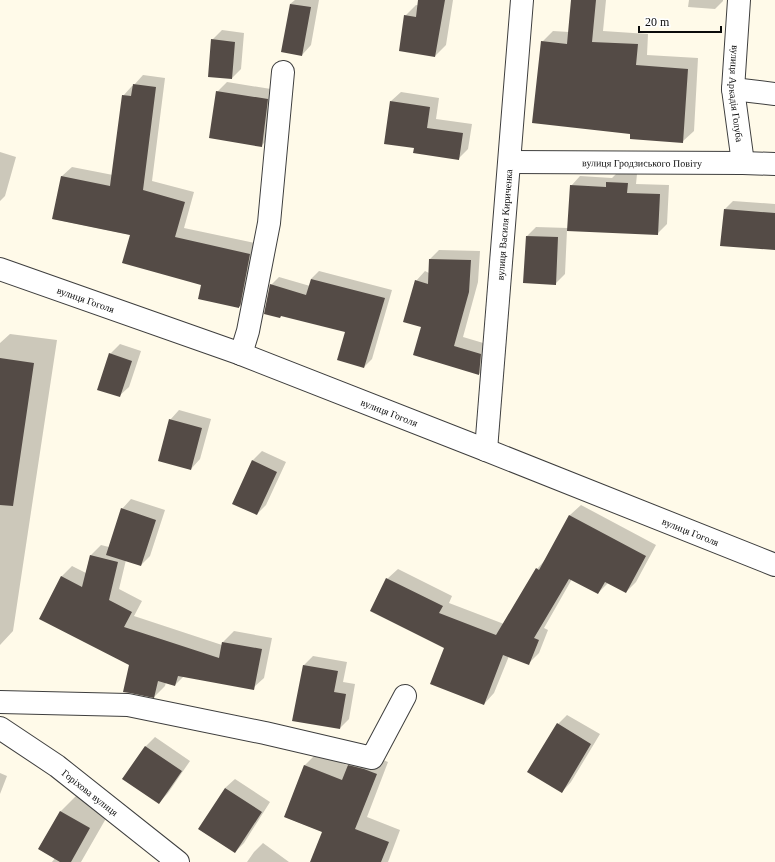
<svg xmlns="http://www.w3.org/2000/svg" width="775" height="862" font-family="Georgia,serif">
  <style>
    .shadow { fill: #0003 }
    .building { fill: #544b46 }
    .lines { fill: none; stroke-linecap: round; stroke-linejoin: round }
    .minor-casing { stroke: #3e3e3e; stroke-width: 24 }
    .minor { stroke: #fff; stroke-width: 22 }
    .labels { text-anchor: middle; stroke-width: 4; stroke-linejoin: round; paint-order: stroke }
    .street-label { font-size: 10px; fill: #0b0b0b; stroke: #fff }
  </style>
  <rect width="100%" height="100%" fill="#fffae9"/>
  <path class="shadow" d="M295,0H319L311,45L302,55L290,4Z
    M422,0H453L446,45L435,56L405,16L416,5L422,6Z
    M572,0H606L603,31L648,34L647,55L698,58L694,131L682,142L631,133L542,42L553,31L569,32Z
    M689,0H723V1L715,9L688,7Z
    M222,30L244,33L241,69L232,78L212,40Z
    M143,75L165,78L152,181L194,192L184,228L259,244L249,296L238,307L203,284L131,235L53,219L62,176L72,167L113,175L123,96L132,86H133L134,85Z
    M227,82L277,90L271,136L262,145L217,92Z
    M401,92L439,98L436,119L472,124L468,149L458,159L415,147L391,101Z
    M0,152L16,157L5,196L0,201Z
    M617,173L637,174L636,184L669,185L667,224L657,234L567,230L565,274L555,284L527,236L536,227L568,228L571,186L580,176L612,178Z
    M733,201L775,204V249L725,209Z
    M439,250L480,251L478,282L463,337L490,345L489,365L479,374L414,355L423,327L416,281L425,271L429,273L430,259Z
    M319,271L392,290L372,359L364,367L347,332L271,285L279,277L310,286L311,279Z
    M10,334L57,340L13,631L0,645V343Z
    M120,344L141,351L129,387L119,396L110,354Z
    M179,410L211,419L200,459L191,469L170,420Z
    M262,451L286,462L266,505L257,514L253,460Z
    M131,499L165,510L150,556L141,565L126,560L119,589L142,601L134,616L222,645L223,642L234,631L272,638L264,678L253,688L184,676L175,685L166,682L165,686L154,697L130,664L61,577L72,566L86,573L90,556L101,545L109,547L122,509Z
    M581,505L656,545L636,582L626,592L608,583L598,593L572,579L544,628L548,630L539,653L528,664L509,656L494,693L484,704L445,647L387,579L398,569L452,596L449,603L504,624L537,569L545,560L570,515Z
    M313,656L347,662L343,682L355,684L349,719L340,728L304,665Z
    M567,715L600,734L571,782L562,792L558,724Z
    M155,737L190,761L168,793L159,803L124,779L146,746Z
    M317,753L349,766L361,754L376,757L388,762L367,817L400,830L388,862H332L323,832L285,817L305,765Z
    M0,773L7,776L0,794Z
    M235,779L270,802L244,843L235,852L225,788Z
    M88,784L116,801L81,862H52L55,858L39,848L61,811Z
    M263,843L289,862H247L254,852Z"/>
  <path class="building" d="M418,0H445L435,57L399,51L404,15L416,17Z
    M571,0H596L592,42L638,44L636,65L688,69L683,143L630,139V134L532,123L541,41L567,44Z
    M290,4L311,7L302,56L281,52Z
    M211,39L235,42L232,79L208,77Z
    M133,84L156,87L143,190L185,202L175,237L250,254L240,307L239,306V308L198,299L201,285L122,263L130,235L52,219L61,176L110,186L122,95L131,96Z
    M216,91L268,99L262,147L209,138Z
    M390,101L430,107L427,128L463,133L459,160L413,153L414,148L384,144Z
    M606,182L628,183L627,193L660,194L658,235L567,231L570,185L606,187Z
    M724,209L775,213V250L720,246Z
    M526,236L558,237L556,285L523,283Z
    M429,259L471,260L469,292L454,346L481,354L479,375L413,355L421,327L403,322L415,280L428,284Z
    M311,279L385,298L364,368L337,360L345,332L281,316L280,318L264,314L270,284L306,295Z
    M109,353L132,361L120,397L97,390Z
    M0,358L34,363L13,506L0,505Z
    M169,419L202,428L191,470L158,461Z
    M252,460L277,472L257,515L232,504Z
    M121,508L156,520L141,566L106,555Z
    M569,515L646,556L626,593L605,582L598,594L569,579L534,638L539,640L529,665L503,655L484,705L430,684L444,648L370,611L386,578L443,606L439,613L496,635L536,568L539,570Z
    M90,555L118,562L109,600L132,612L124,627L219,658L222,642L262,649L254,690L178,676L175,686L158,681L154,698L130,693L123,692L129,665L39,619L61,576L82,587Z
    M303,665L338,671L334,692L346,694L340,729L292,721Z
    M557,723L591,744L562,793L527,772Z
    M145,746L182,771L159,804L122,779Z
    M304,765L342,780L348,765L364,769L377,774L355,829L389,842L381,862H310L322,832L284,817Z
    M225,788L262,812L235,853L198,829Z
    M60,811L90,828L71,862H60L38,849Z"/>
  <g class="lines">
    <g class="minor-casing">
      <g id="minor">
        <path id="s1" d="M739,0L733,89L743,163"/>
        <path d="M733,89L775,94"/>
        <path id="s2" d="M510,162L743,163L775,164"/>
        <path id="s3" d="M0,269L241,354L486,450L775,565"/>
        <path d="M241,354L248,331L269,223L283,72"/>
        <path id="s4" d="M486,450L522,0"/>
        <path d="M0,702L128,705L265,733L372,758L405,696"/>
        <path id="s5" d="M0,728L57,766L178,862"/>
      </g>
    </g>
    <use href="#minor" class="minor"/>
  </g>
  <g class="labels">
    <g class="street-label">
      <text dy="4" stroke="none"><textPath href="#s1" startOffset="94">вулиця Аркадія Голуба</textPath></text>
      <text dy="4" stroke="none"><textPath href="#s2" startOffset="132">вулиця Гродзиського Повіту</textPath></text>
      <text dy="4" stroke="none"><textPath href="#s4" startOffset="226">вулиця Василя Кириченка</textPath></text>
      <text dy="4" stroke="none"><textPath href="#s3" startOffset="91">вулиця Гоголя</textPath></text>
      <text dy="4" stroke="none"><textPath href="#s3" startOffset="415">вулиця Гоголя</textPath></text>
      <text dy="4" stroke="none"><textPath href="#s3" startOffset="739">вулиця Гоголя</textPath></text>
      <text dy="4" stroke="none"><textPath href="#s5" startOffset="111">Горіхова вулиця</textPath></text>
    </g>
  </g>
  <path d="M639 26v6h82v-6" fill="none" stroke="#0b0b0b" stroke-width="2"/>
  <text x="645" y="26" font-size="12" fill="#0b0b0b" stroke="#ffffff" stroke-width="3" paint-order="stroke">20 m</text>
</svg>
